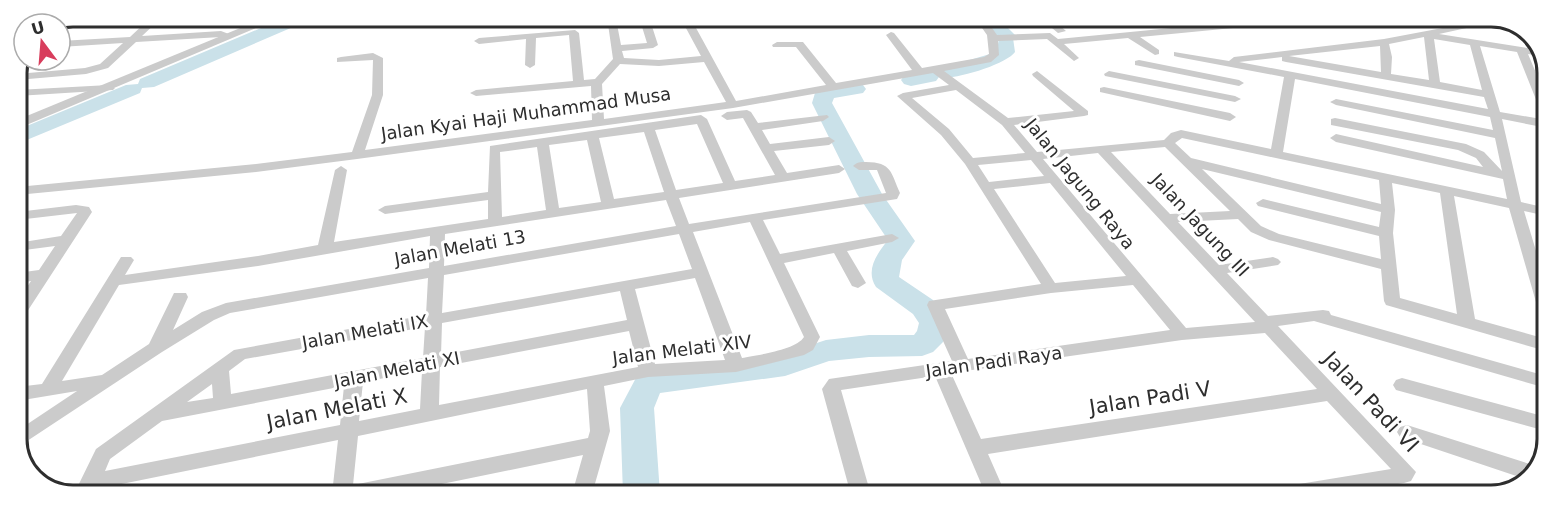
<svg xmlns="http://www.w3.org/2000/svg" width="1564" height="512" font-family="'DejaVu Sans',sans-serif">
  <style>
    .lines { fill: none; stroke-linecap: round; stroke-linejoin: round }
    .river { fill: #cae1e9; fill-rule: evenodd }
    .minor { fill: #cbcbcb; fill-rule: evenodd }
    .tertiary { fill: #cbcbcb; fill-rule: evenodd }
    .labels { text-anchor: middle; stroke-width: 6; stroke-linejoin: round; paint-order: stroke }
    .street-label { font-size: 18px; fill: #2e2e2e; stroke: #fff }
    .near-street-label { font-size: 21px; fill: #2e2e2e; stroke: #fff }
    .rim { fill: none; stroke: #2e2e2e; stroke-width: 3 }
  </style>
  <rect width="100%" height="100%" fill="#fff"/>
  <g class="lines">
    <path class="river" d="M287,17H309L307,21L154,87L142,88L140,93L17,144V130L126,85L138,84L140,79Z
      M981,18H998L1015,35L1013,38L1015,52C1007,64 953,81 939,77L936,73L939,69L990,54L997,50L999,38Z
      M929,71L936,73L939,77L936,81L911,86L904,84L901,80L904,76Z
      M856,83L863,85L866,89L863,93L834,98L832,103L882,194L915,241L902,260L899,277L933,300L949,322L947,335L943,342L933,352L922,356L869,357L829,361L785,376L660,393L654,408L660,494H623L620,408L637,376L672,367L783,354L826,340L869,335H914L917,331L919,323L913,314L876,287C865,270 877,254 888,240L857,194L812,103L815,93L829,87Z"/>
    <path class="minor" d="M123,17H158V21L142,36L221,31L234,36L229,39L221,37L136,42L108,68L86,74L17,80V74L85,68L100,64L123,43L60,47V41L130,37L147,21L60,26L55,24L65,20Z
      M607,17L616,19L621,45L647,43L639,17H649L658,45L653,48L622,51L624,58L659,60L701,56L680,17H690L736,101L826,85L796,47H773L772,45L777,42H803L836,83L912,70L886,35L891,32L894,33L922,68L984,57L989,54L987,35L975,18H985L997,35L1050,33L1058,39L1274,18H1311L1306,21L1140,37L1159,50V54L1155,55L1128,38L1064,44L1079,58L1074,61L1047,39L998,41L999,55L991,62L944,71L1008,118L1074,111L1033,76L1032,74L1037,71L1088,111V115L1084,116L1014,125L1037,152L1164,140L1171,133L1181,130L1271,149L1284,77L1178,57L1174,56V52L1229,61L1234,57L1384,39L1485,20V24L1439,34L1540,50L1542,56L1528,54L1547,99V115L1541,112L1517,52L1480,46L1500,112L1547,120V128L1502,119L1521,202L1547,208V216L1524,211L1546,284V314L1540,313L1538,309L1509,208L1454,196L1475,319L1546,339V351L1386,305L1384,301L1381,269L1269,240L1251,232L1238,219L1178,222L1219,265L1273,257L1278,259L1281,262L1278,265L1227,273L1268,316L1323,310L1329,311L1331,315L1546,376V388L1314,321L1278,326L1416,472L1411,481L1404,483L1334,495H1277L1280,489L1287,486L1391,469L1327,401L988,454L1006,495H986L935,376L841,390L871,495H851L822,389L829,379L952,361L927,305L929,301L1041,284L965,164L941,135L897,96L903,93L949,85L933,73L733,108L357,159L256,172L17,195V187L256,164L352,152L372,95L373,60L337,62V58L341,57L373,53L383,58V95L365,150L592,120L591,86L476,96L470,93L476,90L573,81L569,35L536,38L535,65L530,68L525,65L526,39L479,44L474,41L479,38L575,30L579,33L584,80L595,79L613,59ZM1424,37L1429,80L1391,74L1392,57L1389,44ZM1434,39L1470,45L1482,90L1440,82ZM1380,46L1381,72L1289,56ZM1282,57V61L1286,62L1484,97L1488,109L1239,62ZM704,62L726,102L604,119L602,84L620,64L659,66ZM1295,79L1490,117L1493,130L1336,99L1330,102L1336,105L1495,138L1502,171L1484,152L1466,144L1335,118L1331,119V125L1458,150L1476,158L1483,167L1336,134L1330,138L1336,142L1503,179L1507,199L1283,152ZM956,90L1002,125L1025,153L973,158L949,129L912,98ZM1182,138L1379,180L1381,204L1191,158L1175,143ZM1165,147L1230,211L1170,214L1111,152ZM1098,153L1255,322L1186,328L1043,159ZM1031,160L1044,176L989,182L978,165ZM1202,169L1381,212L1379,227L1263,199L1256,203L1258,206L1379,236L1381,259L1279,234L1261,226ZM1050,183L1126,276L1055,283L994,189ZM1392,183L1440,193L1457,314L1400,298L1393,233L1395,210ZM1133,285L1170,330L968,359L945,309L1051,293ZM1265,333L1317,389L981,439L951,373L1182,340Z
      M1040,18H1051L1066,31L1058,33Z
      M1139,60L1239,80L1244,83L1239,86L1135,65V61Z
      M1109,71L1235,96L1241,99L1235,102L1105,76L1104,74Z
      M109,85L115,88L113,90L17,96V90Z
      M1104,87L1230,113L1236,117L1230,121L1100,92V88Z
      M747,110L751,112L758,123L827,115L829,117L823,121L762,130L770,144L829,137L835,141L829,145L774,151L787,173L839,165L845,169L839,173L679,198L689,224L886,193L877,170H859L853,166C857,162 860,162 866,162C892,162 891,173 900,193L897,199L763,220L780,254L892,234L899,238L892,242L847,251L866,283L858,288L852,286L834,253L784,263L820,337L813,350L804,355L736,372L648,377L604,386L610,431L592,494H572L583,455L393,494H332L338,440L97,489L94,494H74L96,449L234,350L426,315L428,278L230,313L214,320L162,352L18,447L17,431L77,391L17,401V387L42,384L121,257H131L134,260L125,275L258,256L318,245L335,170L341,166L347,170L334,242L488,219V200L385,214L378,210L385,206L488,192L490,146L701,115L707,119L735,181L775,175L743,118L727,120L721,116L727,112ZM697,124L723,183L676,190L655,130ZM644,132L664,192L614,199L599,138ZM587,140L601,202L559,208L549,145ZM537,147L546,210L502,217L500,152ZM666,200L676,226L444,266L445,234ZM750,222L804,337C796,350 757,355 742,358L693,232ZM679,234L692,269L442,313L444,275ZM430,236L429,268L226,303L202,312L173,330L188,297L186,293H174L149,344L102,375L62,381L119,285L258,266ZM695,278L725,360L655,364L635,289ZM620,291L627,320L441,355L442,323ZM425,327L423,358L231,394L229,371L245,359ZM629,331L638,367L439,405L440,367ZM422,371L420,409L359,421L363,382ZM212,384L213,398L187,402ZM344,386L340,425L105,471L110,459L162,421ZM587,389L590,431L588,438L353,485L358,436Z
      M76,205L89,207L92,212L23,318L17,319V302L31,281L17,283V273L39,270L55,246L17,251V243L61,236L77,213L17,220V212Z
      M1402,378L1546,417V431L1396,390L1393,385L1396,380Z
      M1407,425L1533,465L1537,466L1528,480L1400,437L1397,432L1400,427Z"/>
    <path class="tertiary" d="M267,17H282L17,129V120Z"/>
  </g>
  <g class="labels">
    <g class="street-label">
      <text transform="translate(526 114) rotate(-8)" y="6">Jalan Kyai Haji Muhammad Musa</text>
      <text transform="translate(1080 184) rotate(51)" y="6">Jalan Jagung Raya</text>
      <text transform="translate(1200 225) rotate(47)" y="6">Jalan Jagung III</text>
      <text transform="translate(460 248) rotate(-10)" y="6">Jalan Melati 13</text>
      <text transform="translate(365 332) rotate(-10)" y="6">Jalan Melati IX</text>
      <text transform="translate(682 350) rotate(-7)" y="6">Jalan Melati XIV</text>
      <text transform="translate(994 362) rotate(-8)" y="6">Jalan Padi Raya</text>
      <text transform="translate(397 370) rotate(-11)" y="6">Jalan Melati XI</text>
    </g>
    <g class="near-street-label">
      <text transform="translate(1150 398) rotate(-9)" y="7">Jalan Padi V</text>
      <text transform="translate(1371 402) rotate(47)" y="7">Jalan Padi VI</text>
      <text transform="translate(337 409) rotate(-11)" y="7">Jalan Melati X</text>
    </g>
  </g>
  <path d="M0 0H1564V512H0ZM73 27H1491A46 46 0 0 1 1537 73V439A46 46 0 0 1 1491 485H73A46 46 0 0 1 27 439V73A46 46 0 0 1 73 27Z" fill="#fff" fill-rule="evenodd"/>
  <path class="rim" d="M73 27H1491A46 46 0 0 1 1537 73V439A46 46 0 0 1 1491 485H73A46 46 0 0 1 27 439V73A46 46 0 0 1 73 27Z"/>
  <g transform="translate(42 42) rotate(344)"><circle r="28" fill="#ffffff" stroke="#ababab" stroke-width="1.5"/>
  <path d="M0-4.5L10 22L0 15L-10 22Z" fill="#d83d5c"/>
  <text y="-9" font-size="16" font-weight="bold" text-anchor="middle" fill="#2e2e2e">U</text>
  </g>
</svg>
